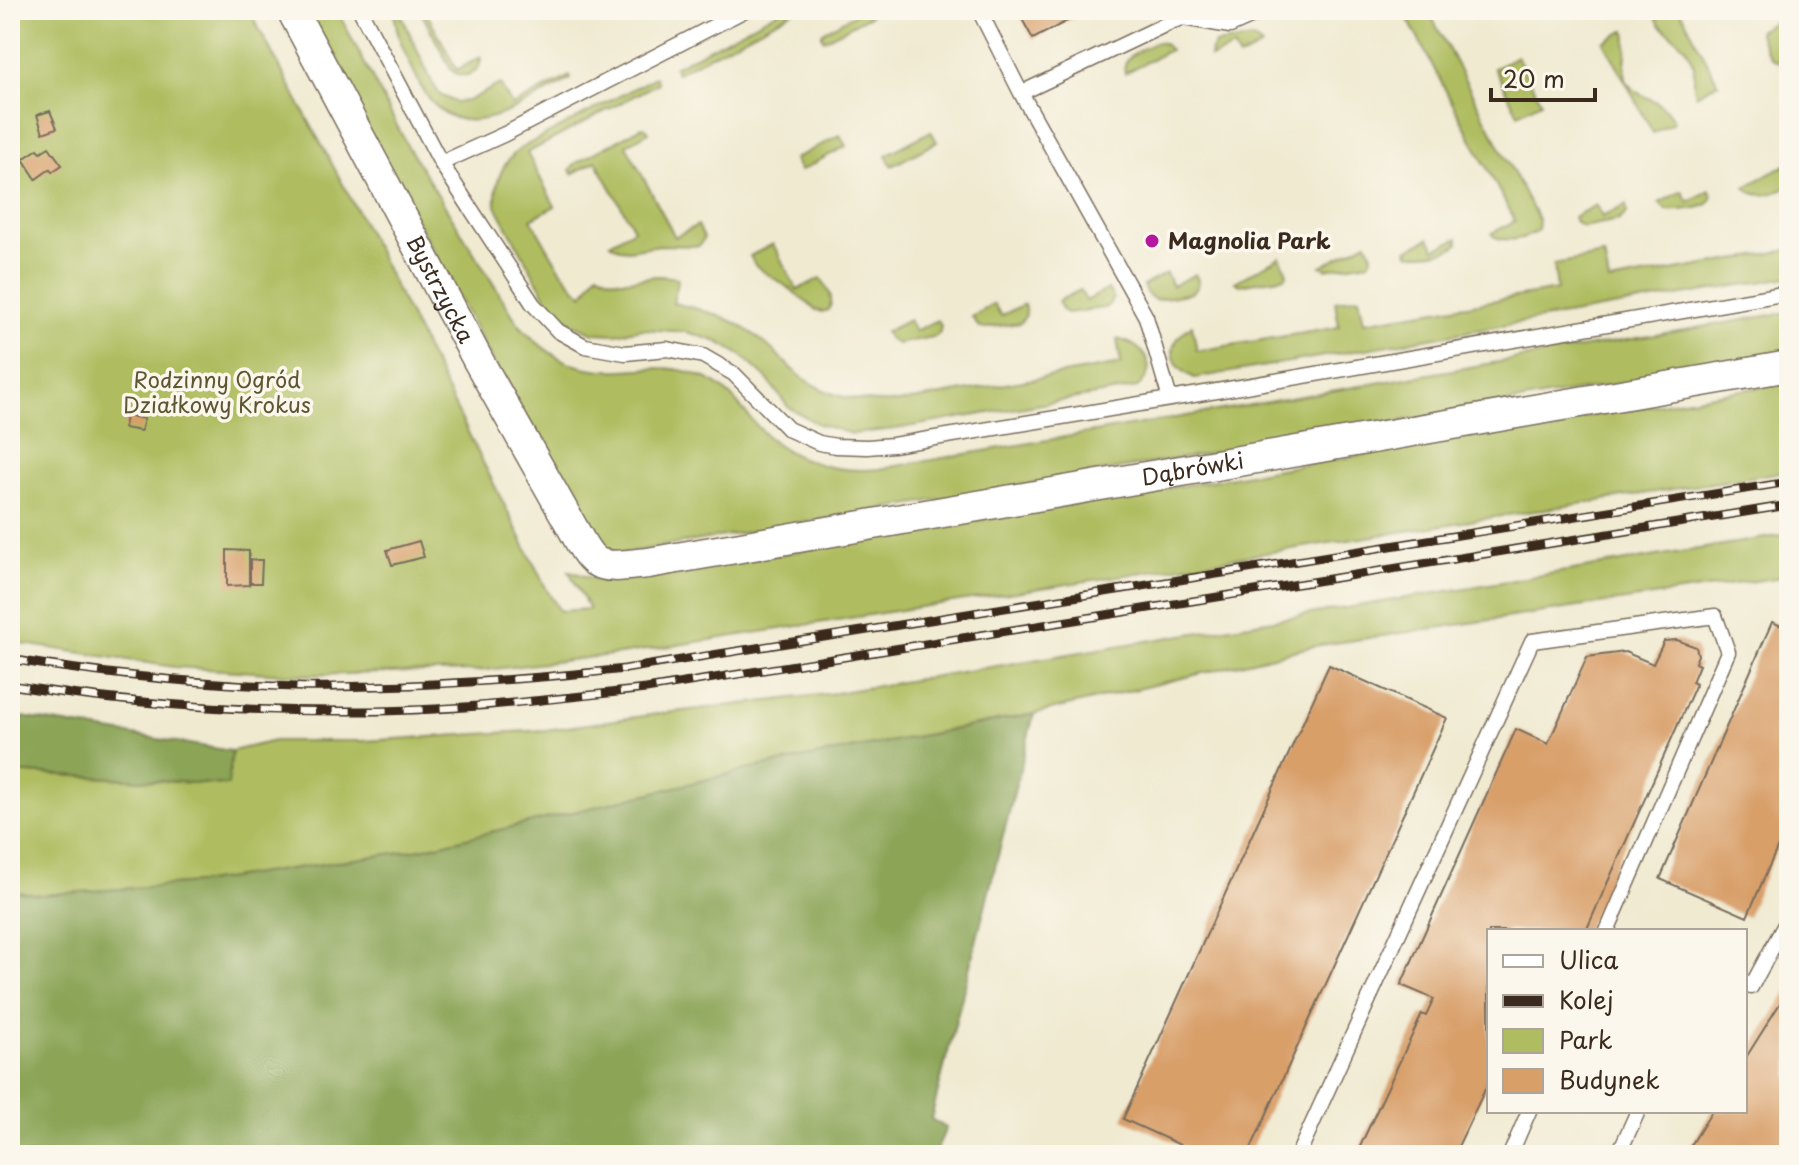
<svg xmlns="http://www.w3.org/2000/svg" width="1799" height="1165" font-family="'Playpen Sans',sans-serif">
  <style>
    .green { fill: #afbd60; stroke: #75743f; stroke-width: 2 }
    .forest { fill: #8ba456; stroke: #63673a; stroke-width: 2 }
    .building { fill: #d89f69 }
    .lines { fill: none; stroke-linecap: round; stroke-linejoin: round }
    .lane-casing { stroke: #7a6d5d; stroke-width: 17 }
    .street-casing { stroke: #7a6d5d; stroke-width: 33 }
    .lane { stroke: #fff; stroke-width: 14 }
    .street { stroke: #fff; stroke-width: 30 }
    .rail-casing { stroke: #3b2a1e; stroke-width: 9 }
    .rail { stroke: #fbf7ec; stroke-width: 6; stroke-dasharray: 18; stroke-linecap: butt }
    .poi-dot { fill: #b5179e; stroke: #fbf7ec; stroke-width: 3 }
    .labels { text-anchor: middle; stroke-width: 7; stroke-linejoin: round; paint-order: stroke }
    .poi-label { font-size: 22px; font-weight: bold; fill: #3b2a1e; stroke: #fbf7ec; text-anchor: start }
    .street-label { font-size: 22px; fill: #3b2a1e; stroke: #fbf7ec }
    .park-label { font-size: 22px; fill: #5e5632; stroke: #fbf7ec }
  </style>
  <rect width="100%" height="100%" fill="#fbf7ec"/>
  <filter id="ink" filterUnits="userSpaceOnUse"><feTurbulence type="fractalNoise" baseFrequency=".0125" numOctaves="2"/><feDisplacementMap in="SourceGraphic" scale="16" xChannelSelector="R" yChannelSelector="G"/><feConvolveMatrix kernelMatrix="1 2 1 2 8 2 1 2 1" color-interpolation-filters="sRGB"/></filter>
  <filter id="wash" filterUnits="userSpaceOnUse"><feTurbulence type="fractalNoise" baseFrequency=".006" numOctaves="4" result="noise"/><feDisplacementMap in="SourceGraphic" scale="32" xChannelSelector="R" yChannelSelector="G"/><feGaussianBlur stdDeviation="1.8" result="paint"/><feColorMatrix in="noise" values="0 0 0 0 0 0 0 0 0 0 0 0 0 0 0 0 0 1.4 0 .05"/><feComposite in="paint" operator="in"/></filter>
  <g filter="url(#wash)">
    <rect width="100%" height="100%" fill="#f0ead1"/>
    <path class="green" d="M10,10H249L353,203L548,592L560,611L589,609L569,571L601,581L652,576L1789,382V471L620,654L477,671L300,675L174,667L10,642Z
      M303,10H337L407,145L517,322C548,358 577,373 624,370C655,368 674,365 703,377C728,387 739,406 757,426C787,460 835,474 879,469L1789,312V355L612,555L593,547Z
      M420,10H425L457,70L481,57C481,74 465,80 452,71Z
      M781,10H796L677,73L674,67Z
      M862,10L866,11L870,16L824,40L822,37V33L826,30Z
      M1403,10H1428L1539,221L1538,230C1528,239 1505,243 1493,236L1492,233L1515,221Z
      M1663,10H1680L1718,83L1696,95L1694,87V66L1686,47L1660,25L1654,15Z
      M1775,10H1789L1788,63C1768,65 1765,47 1758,31L1779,19Z
      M400,12L432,82L440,95L455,102L468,101L500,84L512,106L570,76L571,79C516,108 450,158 415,74C406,55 396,36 395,15Z
      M1626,30C1630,47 1621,67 1627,81C1633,94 1647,96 1658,103C1665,108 1670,114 1674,122L1653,133L1604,42Z
      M1253,39L1262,46L1239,58L1233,48L1210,58L1211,50L1215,44Z
      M1156,42L1163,43L1170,50L1125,73C1121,55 1142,50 1156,42Z
      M1517,56L1541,102L1518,114L1494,68Z
      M655,77L658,83L527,153L555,206L531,219C548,247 558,272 583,295L598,272C617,286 636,278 657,276C664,276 671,277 678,278L673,303C698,309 721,314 743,327C762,339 776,353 791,368C821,397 862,404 901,402L1121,364L1117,339C1144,344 1162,369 1136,388L895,429L852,434L818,424L788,407L767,379L742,356L718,342L687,332L642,329L616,334L594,333L573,324L561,314L547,299L496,206C495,181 501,163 521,148Z
      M642,127L646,128L649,132L626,145L675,237L698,225L704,238L699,246L660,245L628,250L621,249L610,243L634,229L596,161L572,174L570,170L576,163Z
      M931,131L937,142L892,166L886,155Z
      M840,135L846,146L800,171L794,159Z
      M1789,163V185C1776,195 1757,200 1745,187Z
      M1710,190C1712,195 1713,198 1709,203C1703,209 1675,211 1666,210L1659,203L1682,191L1688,202Z
      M1596,205L1602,217L1626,205L1627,213L1619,220L1583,227L1575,222L1573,217Z
      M1429,238L1435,249L1458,238V244C1448,253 1422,256 1408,253L1407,250Z
      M1367,242C1370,249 1375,256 1369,262L1326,269L1321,266Z
      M773,244L797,290L821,278C827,288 836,299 828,310L822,312L816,310L789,288L764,272L755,265L750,256Z
      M1789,250V277L1195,378C1180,372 1166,356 1177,340C1180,334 1187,329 1192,325L1197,351L1339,327L1335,301L1359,297L1364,322L1557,290L1554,264L1604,255L1609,282Z
      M1280,257L1286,270L1287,275L1285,277L1240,285L1235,282Z
      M1166,273L1172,286L1195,274L1198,280V287L1191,293L1155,300L1147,294L1143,286Z
      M1108,289L1113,298L1108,306L1104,308L1067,313L1063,311L1058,301L1080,290L1086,301Z
      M994,304L1001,316L1024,304L1026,315L1020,323L986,328L979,327L972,317Z
      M909,320L915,331L938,320L941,326L939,334L933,337L897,344L889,339L885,332Z
      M1789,534V576L1314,646L1034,714L758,767L421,849L198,883L42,895L10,891V772L227,785L232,751L274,741H362L546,730L657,714L835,693Z"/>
    <path class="forest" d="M1034,714L931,1119L946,1128L934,1155H10V891L42,895L198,883L421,849L758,767Z
      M10,715L232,751L228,785L10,772Z"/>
    <g id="blocks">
      <path class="building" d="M1017,10H1088L1033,39Z
        M50,111L57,128L43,133L37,115Z
        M49,147L62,165L52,172L50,169L36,179L23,159L38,149L41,152Z
        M126,415L144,419L141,431L124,428Z
        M419,541L424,557L392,565L387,550Z
        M227,550L249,551V585L227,586Z
        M250,560H262L261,583H250Z
        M1772,622L1789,629V821L1747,917L1660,879Z
        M1677,640L1696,647L1698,655L1695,663L1699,665L1692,682L1696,684L1586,931H1489V1081L1454,1155H1356L1422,1014L1426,1016L1434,999L1401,985L1516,729L1548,744L1587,657L1625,652L1653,664L1664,641Z
        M1329,665L1447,718L1248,1155H1202L1123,1119Z
        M1789,989V1155H1685L1712,1111H1745V1059Z"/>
    </g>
  </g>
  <g filter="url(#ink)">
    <use href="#blocks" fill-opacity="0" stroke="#7a6d5d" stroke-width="2"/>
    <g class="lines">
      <g class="lane-casing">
        <path id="lane" d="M360,10L441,163L533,304L558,331L585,346L625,353L667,349L703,356L734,374L788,429L819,443L836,446L867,447L893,445L1170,399L1789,293
          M979,10L1021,93L1146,317L1170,399
          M1021,93L1173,21L1183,18L1230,26L1266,10
          M441,163L505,134L745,10
          M1745,983L1751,987L1789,917
          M1298,1155L1532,641L1715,616L1728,652L1607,931
          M1510,1155L1529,1111
          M1618,1155L1638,1111"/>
      </g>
      <g class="street-casing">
        <g id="street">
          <path id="s1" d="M292,10L479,362L576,534C581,543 587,555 595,561C609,570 633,564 648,563L1789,366"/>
        </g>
      </g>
      <use href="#lane" class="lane"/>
      <use href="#street" class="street"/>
      <g class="rail-casing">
        <path id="rail" d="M10,659C105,675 200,684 296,687C322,688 349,686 375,686C459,684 542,678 625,669L1789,482
          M10,685C126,704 244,712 361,711C457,711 552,699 646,689L1789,505"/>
      </g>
      <use href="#rail" class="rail"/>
    </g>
  </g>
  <circle class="poi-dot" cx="1152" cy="241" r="8"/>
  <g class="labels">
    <g class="poi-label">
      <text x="1168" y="249">Magnolia Park</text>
    </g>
    <g class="street-label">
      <text dy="8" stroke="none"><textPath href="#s1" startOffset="316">Bystrzycka</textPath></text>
      <text dy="8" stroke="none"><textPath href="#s1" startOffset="1236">Dąbrówki</textPath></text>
    </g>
    <g class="park-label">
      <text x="217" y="388">Rodzinny Ogród<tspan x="217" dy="25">Działkowy Krokus</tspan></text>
    </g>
  </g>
  <rect width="1799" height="1165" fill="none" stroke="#fbf7ec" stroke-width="40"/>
  <rect x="1487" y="929" width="260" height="184" fill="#fbf7ec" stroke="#aea59a" stroke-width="2"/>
  <rect x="1503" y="955" width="40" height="12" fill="#ffffff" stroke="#aea59a" stroke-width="2"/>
  <text x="1559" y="969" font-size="24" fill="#3b2a1e">Ulica</text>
  <rect x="1503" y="995" width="40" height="12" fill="#3b2a1e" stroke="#aea59a" stroke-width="2"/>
  <text x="1559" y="1009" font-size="24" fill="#3b2a1e">Kolej</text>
  <rect x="1503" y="1029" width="40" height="24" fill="#afbd60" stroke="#aea59a" stroke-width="2"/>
  <text x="1559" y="1049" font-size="24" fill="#3b2a1e">Park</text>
  <rect x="1503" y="1069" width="40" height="24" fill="#d89f69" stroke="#aea59a" stroke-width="2"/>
  <text x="1559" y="1089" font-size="24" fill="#3b2a1e">Budynek</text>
  <path d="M1491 88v12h104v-12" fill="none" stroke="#3b2a1e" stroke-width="4"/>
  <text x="1503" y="88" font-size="24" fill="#3b2a1e" stroke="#fbf7ec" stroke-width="6" paint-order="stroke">20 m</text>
</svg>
